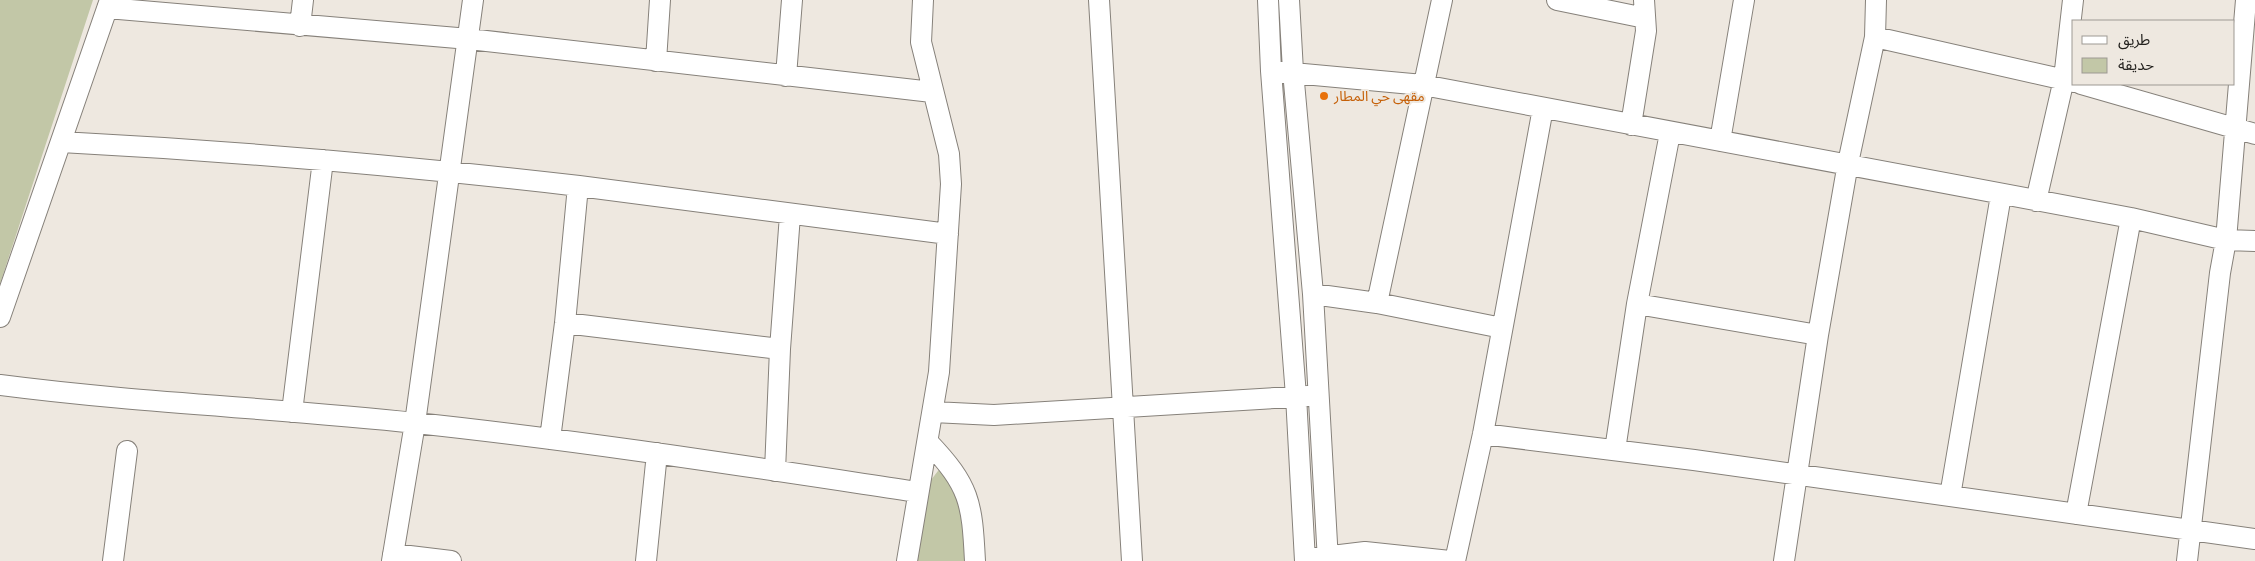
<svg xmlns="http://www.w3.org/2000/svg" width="2255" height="561" font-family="'Exo 2','Noto Sans Arabic',sans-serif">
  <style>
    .green { fill: #c2c7a7 }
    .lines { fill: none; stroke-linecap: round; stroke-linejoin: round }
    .minor-casing { stroke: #86817a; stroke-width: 22 }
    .minor { stroke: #fff; stroke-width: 20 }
    .food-dot { fill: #e8710a; stroke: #eee8e0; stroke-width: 2 }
    .labels { text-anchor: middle; stroke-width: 4; stroke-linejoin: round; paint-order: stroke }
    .food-label { font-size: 14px; fill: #c56008; stroke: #eee8e0; text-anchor: start }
  </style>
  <rect width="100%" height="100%" fill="#eee8e0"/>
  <path class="green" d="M0,0H93L0,284Z
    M941,467L956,484L963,514L966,561H916L931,480Z"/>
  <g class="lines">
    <g class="minor-casing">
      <path id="minor" d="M1099,0L1132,561
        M1268,0L1271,71L1296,396L1305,561
        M1289,0L1293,71L1313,294L1328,561
        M1557,0L1645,18
        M107,8L469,39L932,92
        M300,26L303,0
        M1875,37L2074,82
        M656,61L660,0
        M1271,71L1423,85L2131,218L2226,240L2255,241
        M786,76L792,0
        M2081,84L2255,134
        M1631,125L1646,31L1644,0
        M1720,141L1744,0
        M61,142C234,151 407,166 579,186C702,201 825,219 948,234
        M2036,201L2064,79L2073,0
        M1313,294L1377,303L1502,328
        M1377,303L1442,0
        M1637,304L1818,335
        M0,317L110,0
        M565,323L780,349
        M0,385C138,403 278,408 416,423C584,441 751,467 918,492
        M292,412L323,160
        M933,412L994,415L1308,396
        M1483,434L1694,460L2255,539
        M550,439L565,323L578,186
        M928,442C970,486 972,502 975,561
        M1615,450L1637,304L1670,133
        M775,471L780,349L790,215
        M1950,496L2001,195
        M2076,514L2131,218
        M393,554L451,561
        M1315,558L1365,552L1450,561
        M113,561L127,451
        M392,561L415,423L473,0
        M646,561L657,453
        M907,561L939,372L951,184L949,154L921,42L923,0
        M1455,561L1483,434L1543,108
        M1784,561L1818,335L1848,163L1875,37L1876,0
        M2187,561L2220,273L2226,240L2246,0"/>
    </g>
    <use href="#minor" class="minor"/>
  </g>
  <circle class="food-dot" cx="1324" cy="96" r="5"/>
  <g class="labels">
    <g class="food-label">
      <text x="1334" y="101">مقهى حي المطار</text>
    </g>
  </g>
  <rect x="2072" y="20" width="162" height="65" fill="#eee8e0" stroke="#9d9993"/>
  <rect x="2082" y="36" width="25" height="8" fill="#ffffff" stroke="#9d9993"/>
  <text x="2118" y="45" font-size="15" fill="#24221f">طريق</text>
  <rect x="2082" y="58" width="25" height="15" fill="#c2c7a7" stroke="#9d9993"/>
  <text x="2118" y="70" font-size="15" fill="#24221f">حديقة</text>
</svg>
